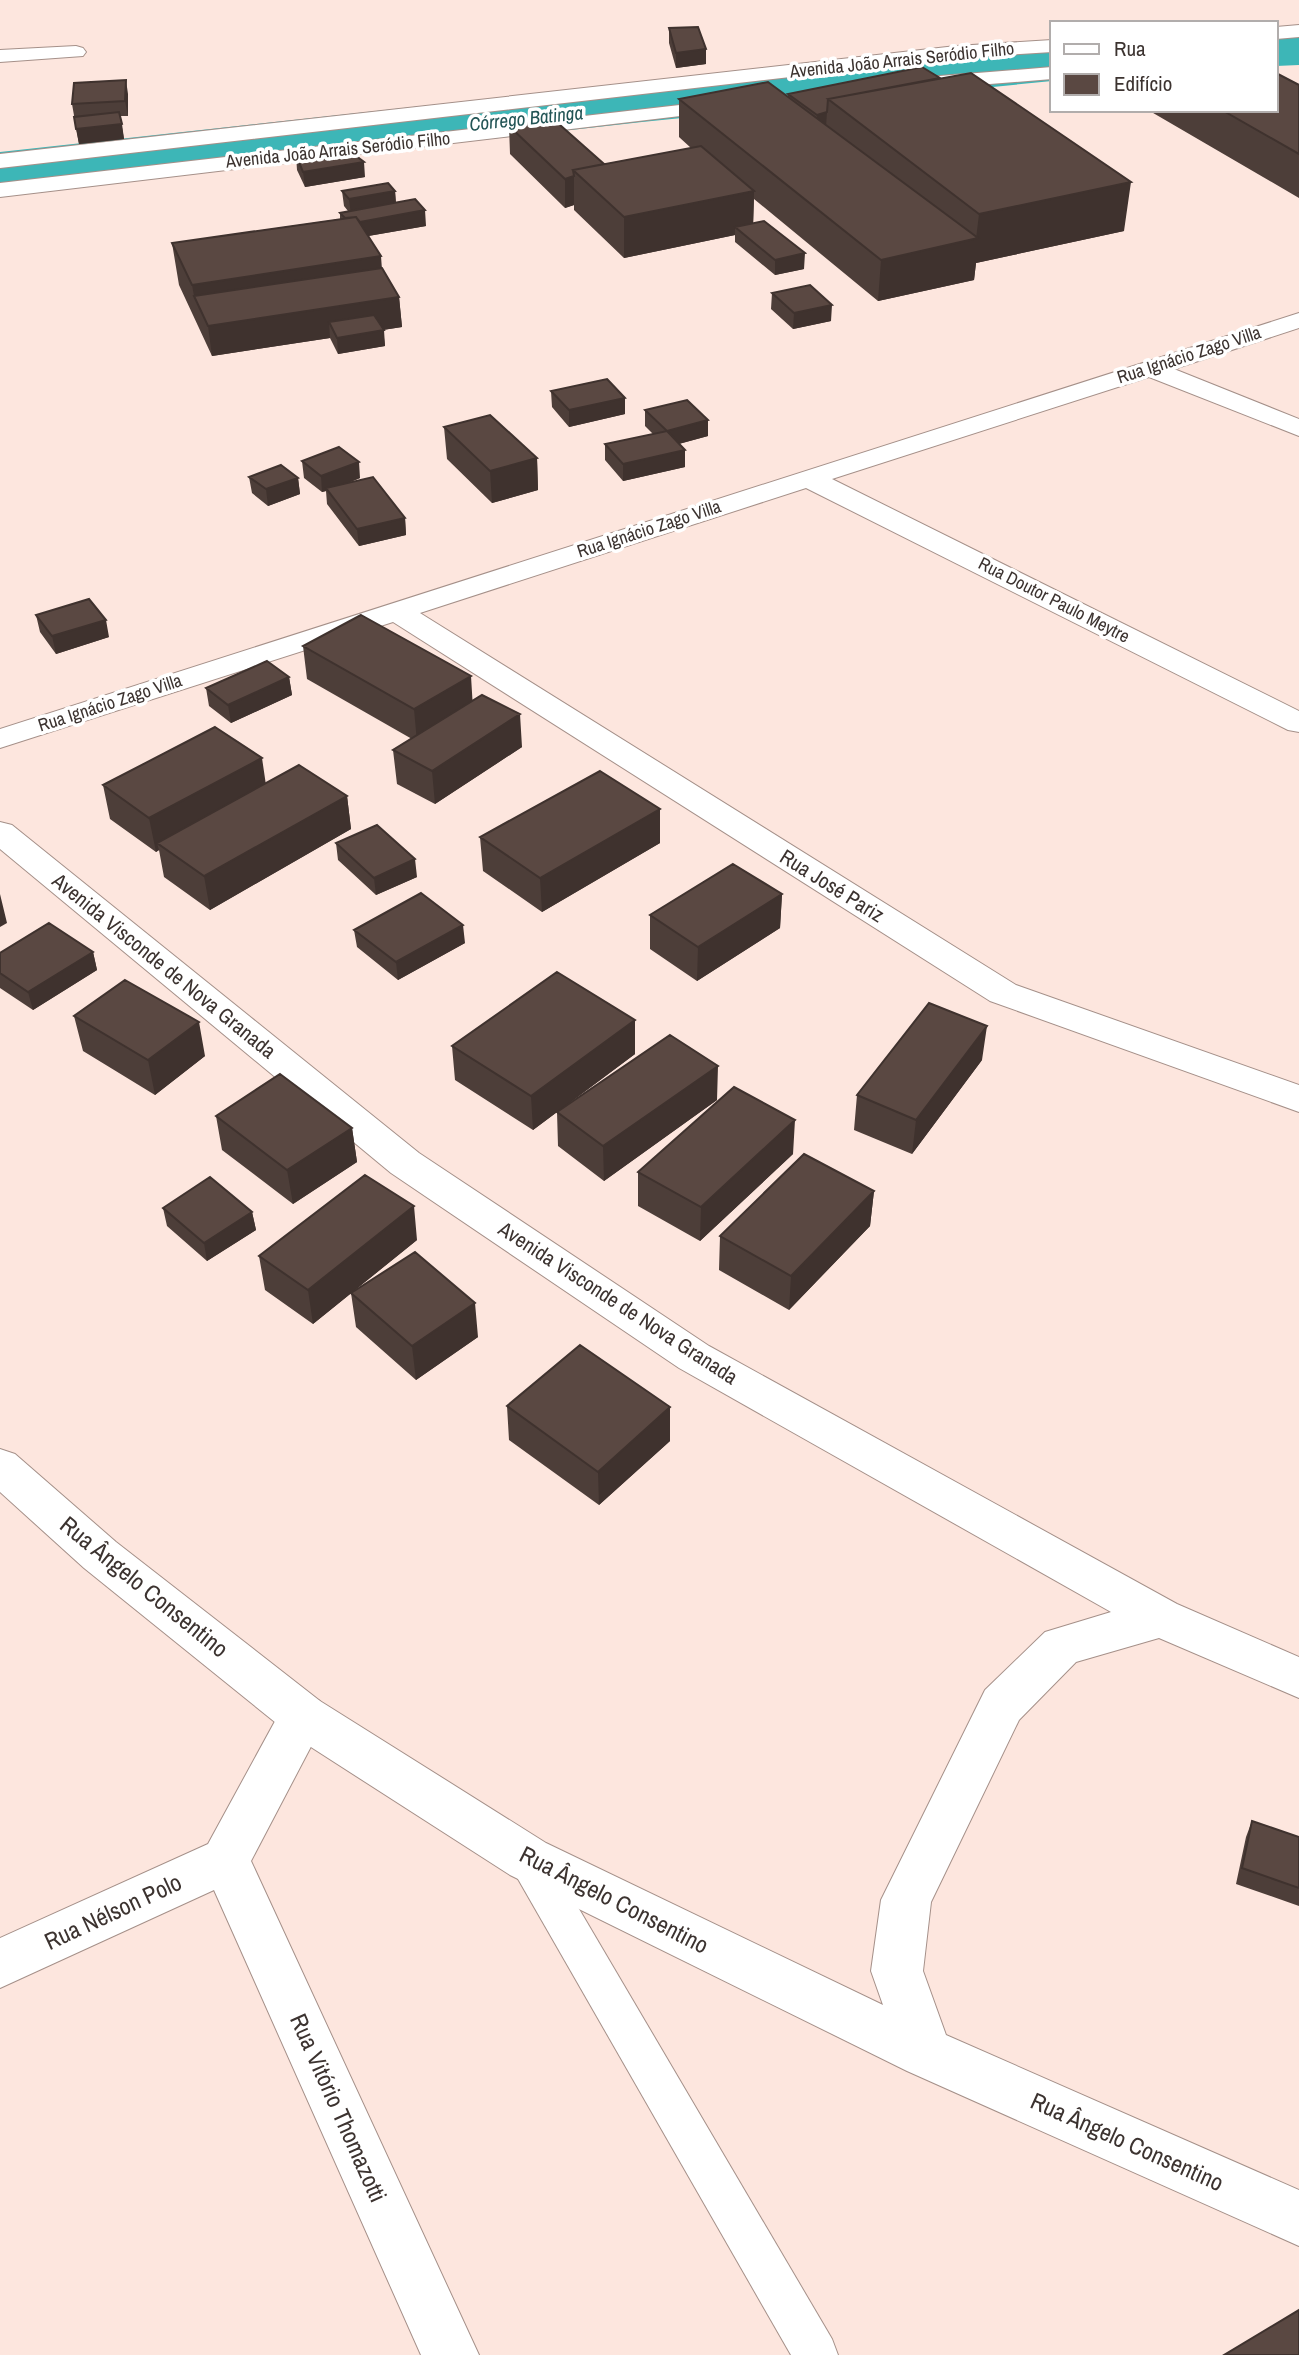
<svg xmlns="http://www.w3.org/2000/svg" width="1299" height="2355" font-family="'Archivo Narrow',sans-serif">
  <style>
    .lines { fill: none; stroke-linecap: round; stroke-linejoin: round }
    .river { fill: #3db6b7; fill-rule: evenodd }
    .lane-casing { stroke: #a59089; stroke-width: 2 }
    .street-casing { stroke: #a59089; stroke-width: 2 }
    .secondary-casing { stroke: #a59089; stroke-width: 2 }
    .lane { fill: #fff; fill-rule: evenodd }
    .street { fill: #fff; fill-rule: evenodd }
    .secondary { fill: #fff; fill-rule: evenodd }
    .wall { fill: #4d3e39 }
    .shaded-wall { fill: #3f322e }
    .building { fill: #5a4842; stroke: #3f322e; stroke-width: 2 }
    .labels { text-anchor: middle; stroke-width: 7; stroke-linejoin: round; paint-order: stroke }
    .far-street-label { font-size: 18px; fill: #3c3330; stroke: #fff }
    .far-water-label { font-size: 19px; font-style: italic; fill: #225455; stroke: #fff }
    .street-label { font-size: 21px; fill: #3c3330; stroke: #fff }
    .near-street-label { font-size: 24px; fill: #3c3330; stroke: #fff }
  </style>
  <rect width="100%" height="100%" fill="#fde6de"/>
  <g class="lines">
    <path class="river" d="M1299,27V65L1276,66V28Z
      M1052,43V81L642,122L0,194V152L642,82Z"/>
    <g class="lane-casing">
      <path id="lane" d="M528,1841L542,1846L832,2339L838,2355H791L514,1872L509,1859L514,1846Z"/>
    </g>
    <g class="street-casing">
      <path id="street" d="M76,46L83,48L86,52L83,56L0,62V50Z
        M1299,313V328L1174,369L1299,419V436L1149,377L832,479L1299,711V732L1288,730L806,488L420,613L1016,985L1299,1085V1112L990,1001L393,622L0,748V729Z
        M303,1695L320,1701L327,1716L251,1861L479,2355H421L214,1890L0,1988V1938L208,1844L286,1701Z"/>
    </g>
    <g class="secondary-casing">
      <path id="secondary" d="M1299,25V37L1276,39V27Z
        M1052,40V52L956,58L0,168V154L956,46Z
        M1052,67V79L927,89L920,87L917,83L920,79L927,77Z
        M732,99L739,101L743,105L739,109L0,197V183Z
        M0,822L12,825L419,1153L709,1346L1177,1604L1299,1657V1698L1159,1638L1076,1662L1019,1720L931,1902L923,1971L946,2035L1299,2190V2246L907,2071L510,1875L286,1731L84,1568L0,1492V1449L15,1454L116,1542L320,1701L546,1843L883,2005L871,1971L881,1900L985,1690L1045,1632L1111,1612L679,1368L391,1173L0,849Z"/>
    </g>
    <use href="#lane" class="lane"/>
    <use href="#street" class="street"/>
    <use href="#secondary" class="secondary"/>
  </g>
  <path class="wall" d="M669,28L706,49V64L676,68L669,43Z
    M922,67L1124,231L976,263L974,280L878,301L754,199L753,223L804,269L775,275L735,242V235L624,258L574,210V205L565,208L510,154L509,126L604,164L691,148L679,137V99L788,96V94Z
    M1299,85V198L1148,110H1276Z
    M128,94V116H120L124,139L79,144L72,104Z
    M296,155L365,177L305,187L297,170Z
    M342,191H395L396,203L426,226L368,236L382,268L399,297L402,327L383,330L385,346L338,354L330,338L212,356L179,285L172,243L340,219V213L348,211L344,206Z
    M772,293L831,321L793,329L771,309Z
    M551,391L625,398V414L569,427L552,407Z
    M645,410L708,436L679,444L685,467L623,481L605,460V444L653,434L645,426Z
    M444,427L537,458L538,490L492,503L447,459Z
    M302,461L360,478L351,482L405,518L406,535L359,546L327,504L326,491L322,492L304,478Z
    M249,477L298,478L300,494L268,506L252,493Z
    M36,615L109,637L56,654L40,632Z
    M303,646L473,700L522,747L435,804L397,784L393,750L412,739L307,679Z
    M289,677L292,695L231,723L209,706L206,688Z
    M265,784L347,796L351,829L210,910L164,877L159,850L156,852L110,819L103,785Z
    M660,809V843L542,912L483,871L480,837Z
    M336,843L417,877L376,895L338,860Z
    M782,894L780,928L697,981L650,949V915Z
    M354,930L465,943L398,980L357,947Z
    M93,952L97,970L33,1010L0,988V953Z
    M74,1016L205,1056L155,1095L83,1051Z
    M452,1046L635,1054L563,1108L717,1100L604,1181L558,1146L557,1112L533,1130L455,1080Z
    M982,1060L912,1154L854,1130L857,1095Z
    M216,1116L352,1128L357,1162L293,1204L222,1150Z
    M793,1154L700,1241L638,1206V1172Z
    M874,1191L870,1226L789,1310L719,1270L720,1236Z
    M163,1208L252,1212L256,1230L207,1261L167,1226Z
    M417,1240L313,1324L265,1290L259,1256Z
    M351,1293L478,1337L416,1380L356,1327Z
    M507,1406L670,1407V1441L599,1505L509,1440Z
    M1252,1821L1299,1837V1906L1236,1884L1246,1837Z"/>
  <path class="shaded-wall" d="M706,49V64L676,68V53Z
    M126,80L128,94V116L125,101Z
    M827,112L825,141L815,143L817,115Z
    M122,124L124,139L79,144L76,129Z
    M364,162L365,177L305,187L303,172Z
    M574,176V205L565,208V179Z
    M1131,182L1124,231L976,263L974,280L878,301L881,260L976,239L979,214Z
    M395,191L396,206L351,215L349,199Z
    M754,191L753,232L735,227V235L624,258V217Z
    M425,210L426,226L351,239L349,224Z
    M805,253L804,269L775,275V260Z
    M381,256L384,298L194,296L192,285Z
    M399,297L402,327L336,337L329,322L330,338L212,356L208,326Z
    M832,305L831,321L793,329L794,313Z
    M384,330L385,346L338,354L337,338Z
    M625,398V414L569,427V410Z
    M708,420V436L667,447V431Z
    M685,450V467L623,481V464Z
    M537,458L538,490L492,503L490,471Z
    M359,462L360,478L328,490L326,488V491L322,492L321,476Z
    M298,478L300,494L268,506L266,489Z
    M405,518L406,535L359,546L357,529Z
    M106,620L109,637L56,654L52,636Z
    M471,676L473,709L417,742L414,709Z
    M289,677L292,695L231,723L228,705Z
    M520,714L522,747L435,804L432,771Z
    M262,758L267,792L157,843L159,850L156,852L149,818Z
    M347,796L351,829L210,910L204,876Z
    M660,809V843L542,912L540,878Z
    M415,859L417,877L376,895L374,878Z
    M0,894L7,923L0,927Z
    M782,894L780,928L697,981L698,947Z
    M463,925L465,943L398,980L396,962Z
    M93,952L97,970L33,1010L28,992Z
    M635,1020V1054L533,1130L531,1096Z
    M199,1022L205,1056L155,1095L148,1060Z
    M987,1026L982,1060L912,1154L916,1120Z
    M718,1066L717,1100L604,1181L603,1146Z
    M795,1120L793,1154L700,1241L701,1207Z
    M352,1128L357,1162L293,1204L287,1170Z
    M874,1191L870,1226L789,1310L791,1276Z
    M414,1206L417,1240L313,1324L308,1290Z
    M252,1212L256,1230L207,1261L204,1243Z
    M475,1303L478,1337L416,1380L412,1346Z
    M670,1407V1441L599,1505L598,1472Z"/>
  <path class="building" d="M698,27L706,49L676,53L669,28Z
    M922,67L940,78L828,99L827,112L817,115L788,94Z
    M971,73L1131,182L979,214L828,99Z
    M1276,73L1299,85V154L1222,110H1276Z
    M126,80L125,101L72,104L74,83Z
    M768,82L978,238L881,260L679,99Z
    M119,112L122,124L76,129L74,117Z
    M551,117L604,164L573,170L574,176L565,179L509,126Z
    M701,146L754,191L624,217L573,170Z
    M347,149L364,162L303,172L296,155Z
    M388,183L395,191L349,199L342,191Z
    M415,199L425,210L360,222L356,217L345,218L340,213Z
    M356,217L381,256L192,285L172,243Z
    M764,221L805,253L775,260L735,227Z
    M382,268L399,297L208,326L194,296Z
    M810,285L832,305L794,313L772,293Z
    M374,315L384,330L337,338L329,322Z
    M607,379L625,398L569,410L551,391Z
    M687,400L708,420L667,431L645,410Z
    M490,415L537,458L490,471L444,427Z
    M667,431L685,450L623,464L605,444Z
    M339,447L359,462L321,476L302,461Z
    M281,465L298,478L266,489L249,477Z
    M373,477L405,518L357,529L326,488Z
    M89,599L106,620L52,636L36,615Z
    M361,615L471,676L414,709L303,646Z
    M267,661L289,677L228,705L206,688Z
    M482,695L520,714L432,771L393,750Z
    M215,727L262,758L149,818L103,785Z
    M299,765L347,796L204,876L157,843Z
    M600,771L660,809L540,878L480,837Z
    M377,825L415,859L374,878L336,843Z
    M733,864L782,894L698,947L650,915Z
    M421,893L463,925L396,962L354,930Z
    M49,923L93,952L28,992L0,973V953Z
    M557,972L635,1020L531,1096L452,1046Z
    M125,980L199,1022L148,1060L74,1016Z
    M929,1003L987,1026L916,1120L857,1095Z
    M670,1035L718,1066L603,1146L557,1112Z
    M280,1074L352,1128L287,1170L216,1116Z
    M734,1087L795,1120L701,1207L638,1172Z
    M804,1154L874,1191L791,1276L720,1236Z
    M365,1175L414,1206L308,1290L259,1256Z
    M210,1177L252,1212L204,1243L163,1208Z
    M415,1252L475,1303L412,1346L351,1293Z
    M580,1345L670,1407L598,1472L507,1406Z
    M1252,1821L1299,1837V1888L1242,1868Z
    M1299,2310V2355H1224Z"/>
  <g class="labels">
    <g class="far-street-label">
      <text transform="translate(902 60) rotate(-6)" y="6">Avenida João Arrais Seródio Filho</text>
      <text transform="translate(338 150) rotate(-6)" y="6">Avenida João Arrais Seródio Filho</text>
      <text transform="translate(1189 355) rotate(-18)" y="6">Rua Ignácio Zago Villa</text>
      <text transform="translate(649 529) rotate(-18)" y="6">Rua Ignácio Zago Villa</text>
      <text transform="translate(1054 600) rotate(27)" y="6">Rua Doutor Paulo Meytre</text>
      <text transform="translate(110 703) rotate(-18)" y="6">Rua Ignácio Zago Villa</text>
    </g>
    <g class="far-water-label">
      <text transform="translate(526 118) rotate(-6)" y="7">Córrego Batinga</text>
    </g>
    <g class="street-label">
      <text transform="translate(832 886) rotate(32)" y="7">Rua José Pariz</text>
      <text transform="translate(164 966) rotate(39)" y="7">Avenida Visconde de Nova Granada</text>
      <text transform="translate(618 1303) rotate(33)" y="7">Avenida Visconde de Nova Granada</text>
    </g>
    <g class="near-street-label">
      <text transform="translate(144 1587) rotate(39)" y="8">Rua Ângelo Consentino</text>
      <text transform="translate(614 1900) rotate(27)" y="8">Rua Ângelo Consentino</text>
      <text transform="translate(113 1912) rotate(-25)" y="8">Rua Nélson Polo</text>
      <text transform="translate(338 2108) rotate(66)" y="8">Rua Vitório Thomazotti</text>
      <text transform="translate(1127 2142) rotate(24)" y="8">Rua Ângelo Consentino</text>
    </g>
  </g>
  <rect x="1050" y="21" width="228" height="91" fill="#ffffff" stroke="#b1adac" stroke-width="2"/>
  <rect x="1064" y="44" width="35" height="10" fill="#ffffff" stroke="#b1adac" stroke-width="2"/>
  <text x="1114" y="56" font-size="21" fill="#3c3330">Rua</text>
  <rect x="1064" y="74" width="35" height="21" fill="#5a4842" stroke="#b1adac" stroke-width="2"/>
  <text x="1114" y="91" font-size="21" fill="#3c3330">Edifício</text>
</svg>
